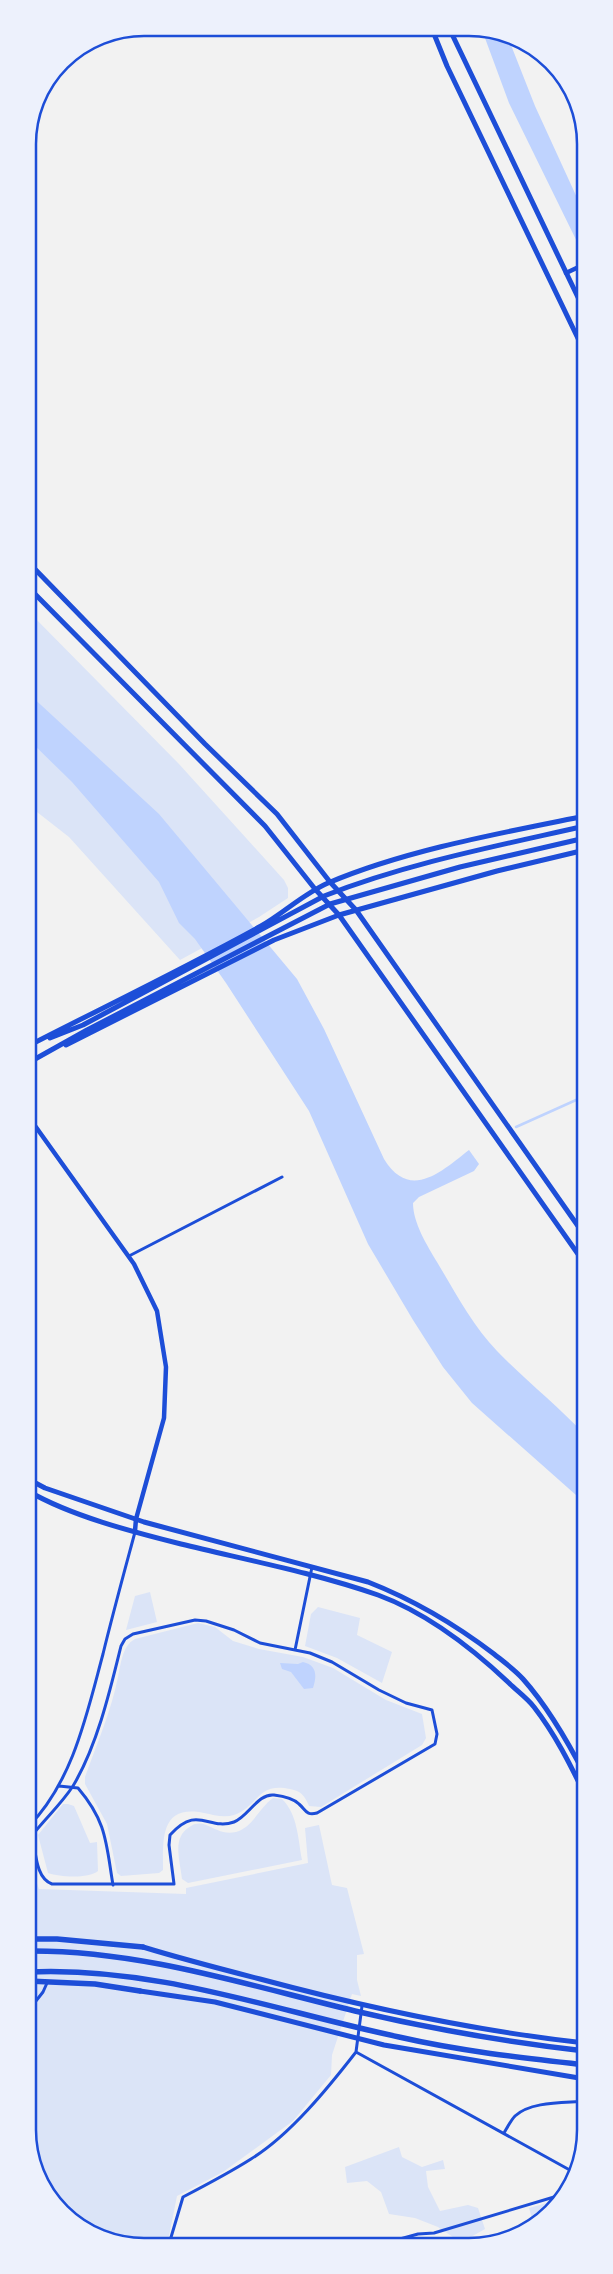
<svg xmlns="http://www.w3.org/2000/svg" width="613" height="2274" font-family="'PT Sans',sans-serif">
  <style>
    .green { fill: #dbe4f7 }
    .water { fill: #bfd3fe }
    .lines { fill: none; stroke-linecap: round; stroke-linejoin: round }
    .stream { stroke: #bfd3fe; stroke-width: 2.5 }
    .minor { stroke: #1d4ed8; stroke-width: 3 }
    .tertiary { stroke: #1d4ed8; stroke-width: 4.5 }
    .secondary { stroke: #1d4ed8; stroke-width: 5 }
    .primary { stroke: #1d4ed8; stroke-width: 5 }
    .trunk { stroke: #1d4ed8; stroke-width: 5.5 }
    .rim { fill: none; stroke: #1d4ed8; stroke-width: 2.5 }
  </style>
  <rect width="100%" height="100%" fill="#f2f2f2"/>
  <path class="green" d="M28,611L179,764L284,880L288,888V898L259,917L180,960L69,837L28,805Z
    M150,1592L157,1622L126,1630L135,1596Z
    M318,1607L360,1618L357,1635L392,1652L382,1683L337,1658L305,1646L311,1614Z
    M198,1623L215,1627L233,1641L259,1649L303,1657L333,1668L386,1700L422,1714L426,1738L422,1745L321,1807L309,1806C305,1796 301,1791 290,1789C257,1782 259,1806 234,1815C224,1818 214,1815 204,1813C160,1804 163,1839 163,1870L159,1873L121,1876L117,1873L107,1824L85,1784V1777C97,1743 111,1712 118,1677C121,1664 122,1646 135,1639Z
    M273,1798L282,1799C298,1815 298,1839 302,1860L188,1883L182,1879C180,1860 171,1837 191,1826C196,1823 201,1823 206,1825C216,1829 224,1835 236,1832C253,1827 259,1808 273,1798Z
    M63,1804H68L74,1806L90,1843L97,1842L98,1871C88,1879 60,1877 48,1873L38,1835Z
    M319,1825L332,1885L347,1888L364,1954L357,1955V1980L361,1996L352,1994L332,2055L331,2075L293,2121L223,2172L177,2196L169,2236L165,2244H121L62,2212L29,2145L28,1864H30L39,1889L186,1894V1888L308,1863L305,1828Z
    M399,2147L402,2157L422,2167L443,2160L445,2169L426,2171L428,2187L440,2211L468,2205L478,2208L485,2229L469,2238L453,2237L438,2227L415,2218L389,2214L381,2192L367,2181L347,2183L345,2167Z
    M561,2199L556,2207L545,2214L534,2225L529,2208Z"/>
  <path class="water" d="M482,30H492L509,40L535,106L584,213L585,258L509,103Z
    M28,693L159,814L297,979L324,1029L384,1159C410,1201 441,1172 469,1150L479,1164L474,1171L419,1197L413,1203C413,1223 427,1245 437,1262C455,1292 473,1326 497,1351C525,1380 557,1405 585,1435V1503L472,1403L443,1367L413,1320L368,1244L309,1111L226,983L195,939L179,923L159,882L72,782L28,739Z
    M303,1662C317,1665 317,1676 313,1688L304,1689L291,1672L282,1669L280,1663L298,1664Z"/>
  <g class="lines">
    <path class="stream" d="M516,1127L585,1096"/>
    <path class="minor" d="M129,1256L282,1177
      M195,1620L206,1621L234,1630L260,1643L310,1653L332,1662L379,1690L406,1703L432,1710L437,1734L435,1744L317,1813C306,1816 306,1810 299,1804C293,1798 282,1796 274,1795C258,1793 248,1817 234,1822C208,1831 198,1804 170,1835L169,1845L174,1884H52C36,1878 36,1854 33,1839L34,1833C46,1818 62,1803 73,1786C97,1746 110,1691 121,1646L125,1639L133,1634Z
      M295,1650L312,1567
      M59,1786L78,1788C107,1822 106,1843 113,1885
      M28,1827C73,1782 87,1713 103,1654C113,1613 124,1573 135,1532
      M28,2011L43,1992L47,1983
      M356,2052L577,2174
      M356,2052L362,2006
      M504,2133C507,2128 511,2120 515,2116C531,2101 565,2103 585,2101
      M389,2242L418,2234L434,2233L564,2194
      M169,2244L183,2197C206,2185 229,2173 251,2159C290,2135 328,2088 356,2052"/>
    <path class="tertiary" d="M566,273L585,264
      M28,1116L134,1264L157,1311L166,1367L164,1418L136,1519L135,1531"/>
    <path class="secondary" d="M432,29L447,66L585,353
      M450,30L585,312
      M50,1038L83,1025L324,896C408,863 497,846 585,826
      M66,1045L274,940L339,915L497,871L585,850
      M28,1046C106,1006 185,968 261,926C284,913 303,894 328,883C406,850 501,833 585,816
      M28,1063L87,1030L330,904L460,867L585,838
      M28,1479L45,1488L144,1522L368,1582C414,1600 456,1625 494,1654C504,1662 515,1670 523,1679C548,1707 568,1742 585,1775
      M28,1491C71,1516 133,1532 181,1544C247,1560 315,1573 378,1595C427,1613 472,1648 509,1683C517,1691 527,1698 534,1707C555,1734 570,1764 585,1795"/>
    <path class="primary" d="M28,562L205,744L277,814L330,882L356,910L585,1236
      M28,587L265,826L315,889L339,915L585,1264
      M143,1947C182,1959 221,1969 260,1979C368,2008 475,2031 585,2043
      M140,1991L215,2002L384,2045L585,2079"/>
    <path class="trunk" d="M28,1939H57L143,1947
      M28,1951C140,1950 247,1985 355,2011C431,2029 507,2042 585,2051
      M28,1972C156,1966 276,2011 399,2037C460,2051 523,2058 585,2065
      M28,1981L95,1984L140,1991"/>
  </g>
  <path d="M0 0H613V2274H0ZM144 36H469A108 108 0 0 1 577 144V2130A108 108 0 0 1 469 2238H144A108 108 0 0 1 36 2130V144A108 108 0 0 1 144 36Z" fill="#edf1fc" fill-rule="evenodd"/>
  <path class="rim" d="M144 36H469A108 108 0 0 1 577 144V2130A108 108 0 0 1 469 2238H144A108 108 0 0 1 36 2130V144A108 108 0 0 1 144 36Z"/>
</svg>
